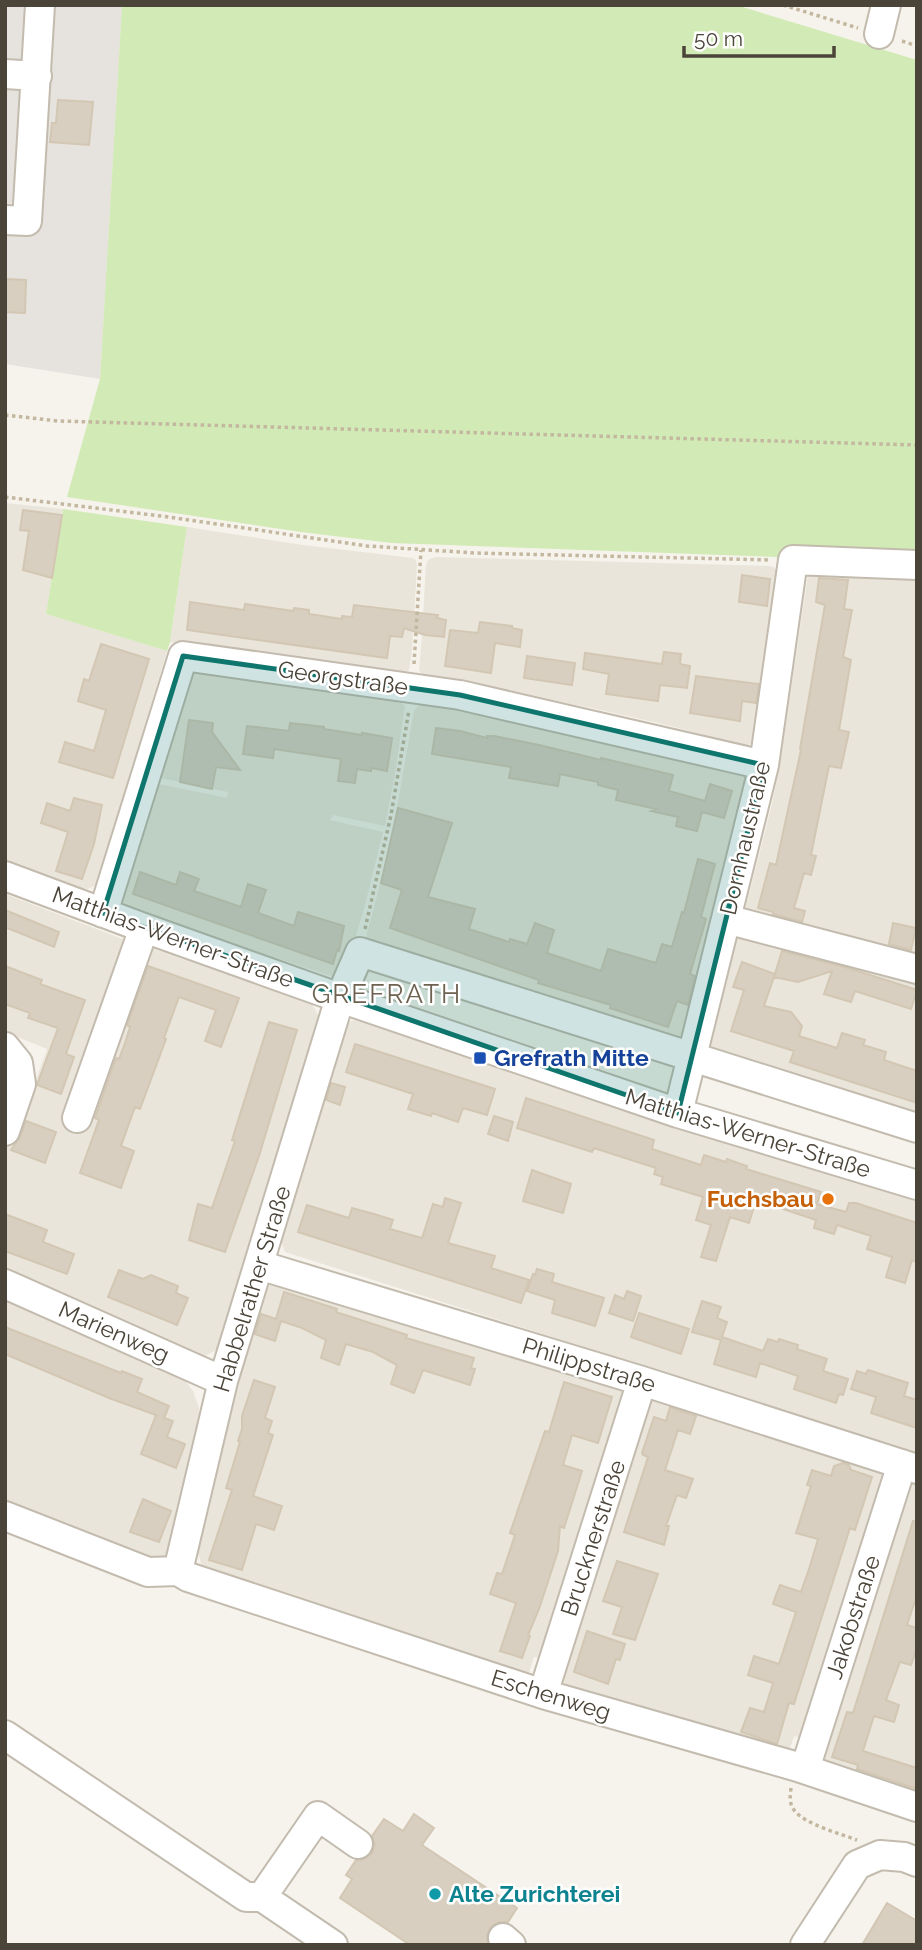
<svg xmlns="http://www.w3.org/2000/svg" width="922" height="1950" font-family="Raleway,sans-serif">
  <style>
    .residential { fill: #eae5da }
    .industrial { fill: #e6e2dd }
    .green { fill: #d2eab5 }
    .building { fill: #d8cfc1; stroke: #d3c7b4; stroke-width: 2 }
    .lines { fill: none; stroke-linecap: round; stroke-linejoin: round }
    .minor-casing { stroke: #c2bbae; stroke-width: 32 }
    .path { stroke: #c4b79f; stroke-width: 3.5; stroke-dasharray: 3.5 3.5; stroke-linecap: butt }
    .minor { stroke: #fff; stroke-width: 28 }
    .marked { fill: #0f766e; fill-opacity: 0.2; stroke: #0f766e; stroke-width: 5; stroke-linejoin: round }
    .transit-dot { fill: #1a4fb4; stroke: #fff; stroke-width: 2.5 }
    .food-dot { fill: #e8710a; stroke: #fff; stroke-width: 2.5 }
    .culture-dot { fill: #0f9aa8; stroke: #fff; stroke-width: 2.5 }
    .labels { text-anchor: middle; stroke-width: 5; stroke-linejoin: round; paint-order: stroke }
    .street-label { font-size: 23px; fill: #4b4439; stroke: #fff }
    .transit-label { font-size: 23px; font-weight: bold; fill: #164399; stroke: #fff; text-anchor: start }
    .food-label { font-size: 23px; font-weight: bold; fill: #c56008; stroke: #fff; text-anchor: end }
    .culture-label { font-size: 23px; font-weight: bold; fill: #0d838f; stroke: #fff; text-anchor: start }
    .quarter-label { font-size: 26px; letter-spacing: 2px; fill: #6e6250; stroke: #fff }
  </style>
  <rect width="100%" height="100%" fill="#f6f3ec"/>
  <path class="residential" d="M5,503L63,509L46,614L167,651L98,881L94,886L88,889L79,888L5,860Z
    M187,527L303,545L413,558L416,560L417,566L412,650L409,670L401,675L170,642Z
    M435,557L769,566L773,567L779,572L755,741L748,745H742L671,726L592,708L423,677L419,670L422,634L426,565L428,560Z
    M917,571V965L743,918L772,804L781,757L808,574Z
    M198,673L398,700L405,706L396,768L385,826L333,815L330,820L383,832L365,905L346,969L336,977L331,976L200,933L130,908L123,902L121,895L154,783L227,798L228,792L156,777L192,674Z
    M424,704L474,712L745,774L747,777L723,895L683,1034L678,1039L367,941V933L384,870L395,819L414,711L418,706Z
    M5,894L133,943L69,1122L74,1133L142,945L312,1004L320,1019L220,1348L205,1356L147,1333L5,1271V1153L18,1118L22,1119L47,1049L5,1032Z
    M740,927L917,974V1122L709,1052L707,1042Z
    M355,1020L917,1198V1453L285,1252L281,1241L346,1026L351,1021Z
    M269,1282L624,1389L625,1392L542,1658L534,1657L528,1676L206,1571L201,1564L198,1552L222,1437Z
    M5,1300L183,1378L193,1391L199,1408L198,1425L171,1557L156,1565L5,1512Z
    M652,1398L884,1473L802,1738L794,1736L787,1757L568,1687L562,1680L561,1676L647,1401Z
    M911,1480L917,1481V1798L822,1763L820,1753Z"/>
  <path class="industrial" d="M5,5H122L100,379L5,364Z"/>
  <path class="green" d="M122,5H736L917,60V562L392,543L301,532L67,497L100,379Z
    M63,509L187,527L170,642L167,651L46,614Z"/>
  <path class="building" d="M58,100L93,102L89,145L50,142L52,123H56Z
    M5,279L26,280L25,313L5,312Z
    M23,510L62,515L52,578L23,570L29,531L20,530Z
    M742,575L770,579L767,606L739,602Z
    M819,578L848,580L844,609L852,610L843,657L851,660L839,730L849,732L841,768L829,766L811,855L816,856L811,875L804,873L794,908L805,911L802,922L773,914V912L758,908L770,863L776,865L801,750L800,749L825,605L816,602Z
    M190,602L244,610L245,604L293,611L294,608L309,610V614L342,619V616L352,617L354,605L438,615L437,618L446,620L444,637L425,635L404,628L402,637L390,636L387,658L187,630Z
    M480,622L512,626V628L522,630L520,647L495,643L491,673L445,666L450,630L478,633Z
    M101,644L149,659L113,778L59,762L65,742L94,751L106,710L78,701L84,679L89,681Z
    M664,652L681,654L680,664L690,666L687,688L660,685L658,701L606,694L609,674L583,669L585,653L662,664Z
    M527,656L575,663L572,685L524,678Z
    M696,676L759,684L756,703L742,701L740,721L690,713Z
    M189,720L213,723L212,732L240,770L216,767L212,789L180,782Z
    M290,723L324,727V729L362,735V733L392,738L387,771L371,768V771L357,769L355,783L338,781L341,759L274,749L273,758L243,754L247,726L289,731Z
    M436,728L460,731L487,738V736H494L539,745L601,760V758L673,775L669,791L705,801L710,784L732,791L724,818L702,812L697,831L676,826L678,817L651,811L656,809L616,800L618,790L598,785V782L560,774L558,786L509,778L511,767L432,754Z
    M74,798L102,805L94,844L82,879L56,871L68,832L41,823L47,803L70,811Z
    M398,808L452,823L428,897L475,909L469,929L509,942L510,939L527,944L535,923L554,930L547,953L601,971L608,949L656,963L662,944L672,947L682,912L684,913L698,859L715,864L701,917L706,919L690,974L695,976L688,1005L677,1001L668,1027L610,1008L611,1005L538,983L539,980L390,928L402,890L381,883Z
    M140,872L176,885L180,872L199,879L194,891L241,907L248,884L266,890L258,913L294,926L298,912L344,926L339,951L337,950L333,964L133,894Z
    M5,910L59,932L54,947L5,927Z
    M893,923L916,928L911,950L889,944Z
    M782,951L848,968L917,990L911,1009L855,991L851,1002L824,994L832,971L798,982L774,977Z
    M742,962L775,974L764,1006L791,1012L802,1026L799,1036L837,1048L842,1033L865,1040L863,1045L886,1052L884,1060L917,1071V1103L790,1062L794,1051L731,1031L744,990L733,987Z
    M5,966L42,980L40,984L85,1000L66,1054L74,1057L61,1094L37,1085L58,1028L28,1018L30,1013L5,1004Z
    M148,966L239,998L221,1047L205,1041L216,1010L179,997L164,1038L166,1039L140,1109L135,1107L121,1146L134,1151L121,1188L80,1173L99,1120L95,1118L116,1058L119,1059L125,1043L130,1027L127,1025Z
    M269,1022L297,1030L259,1156L225,1252L189,1240L198,1204L212,1208L235,1141L232,1140Z
    M355,1044L495,1089L487,1115L463,1108L458,1122L432,1113L431,1116L408,1109L413,1094L346,1072Z
    M331,1083L345,1087L340,1105L326,1100Z
    M526,1098L654,1140L652,1149L701,1165L704,1155L726,1162L727,1159L747,1166L746,1169L821,1192L817,1204L846,1212L849,1203H856L917,1223V1262L912,1260L905,1283L886,1277L892,1257L867,1249L871,1236L837,1225L834,1234L814,1228L816,1220L756,1200L749,1223L730,1217L716,1261L701,1257L711,1225L696,1220L703,1197L661,1184L663,1177L654,1174L656,1168L594,1148L592,1152L517,1128Z
    M494,1116L513,1122L508,1141L488,1134Z
    M26,1121L56,1132L45,1163L11,1150L20,1137Z
    M532,1170L571,1184L563,1213L523,1201Z
    M445,1198L461,1203L448,1243L495,1256L491,1268L529,1280L521,1303L298,1232L307,1205L349,1218L352,1208L374,1214L393,1220L390,1229L422,1238L433,1204L443,1207Z
    M5,1214L47,1230L43,1242L74,1254L67,1274L5,1251Z
    M537,1269L554,1274L552,1282L604,1298L595,1326L552,1313L555,1300L527,1291L533,1274L535,1275Z
    M119,1270L143,1279L151,1275L178,1286L176,1293L188,1298L177,1325L108,1297Z
    M627,1291L641,1296L633,1321L609,1313L615,1295L624,1299Z
    M284,1292L337,1309L336,1312L407,1335L406,1338L474,1358L471,1368L475,1369L470,1385L423,1370L414,1393L391,1384L397,1365L373,1352L346,1344L339,1365L321,1358L326,1340L302,1328L281,1321L275,1341L255,1334L261,1314L276,1319Z
    M702,1301L721,1307L717,1318L727,1322L722,1337L763,1351L768,1339L778,1342L779,1339L798,1345L797,1349L827,1359L823,1371L848,1379L843,1395L839,1394L836,1403L794,1389L798,1376L760,1363L756,1377L714,1364L721,1340L692,1332Z
    M639,1313L689,1329L681,1354L631,1337Z
    M5,1327L121,1373L122,1371L142,1379L137,1392L169,1406L164,1418L173,1421L167,1437L185,1444L176,1468L141,1454L156,1415L109,1398L5,1354Z
    M868,1370L908,1383L904,1396L917,1400V1428L871,1413L876,1397L851,1389L857,1371L866,1374Z
    M254,1380L275,1387L265,1418L272,1421L268,1433L273,1435L253,1496L282,1506L274,1530L256,1524L242,1570L209,1560L232,1490L226,1488L240,1442L238,1441L242,1429V1416Z
    M564,1382L612,1397L598,1443L572,1435L563,1465L582,1471L564,1528L560,1526L558,1551L539,1609L528,1635L530,1636L522,1658L500,1651L516,1603L490,1594L497,1573L502,1574L515,1535L510,1533L545,1431L549,1432Z
    M670,1407L696,1416L690,1434L678,1430L665,1470L693,1479L686,1498L677,1495L666,1526H669L664,1545L624,1532L648,1457L643,1455L642,1453L654,1417L666,1421Z
    M843,1463L849,1465L851,1470L872,1477L855,1530L850,1528L794,1704L789,1703L777,1744L741,1732L750,1708L764,1712L773,1683L748,1675L754,1656L779,1664L796,1612L773,1604L776,1595L780,1585L801,1592L810,1566L818,1539L796,1533L811,1486L807,1485L812,1470L831,1476L834,1466Z
    M143,1499L171,1511L159,1542L130,1532Z
    M913,1521L917,1522V1595L907,1625L917,1628V1648L911,1665L900,1662L886,1700L899,1705L894,1722L874,1716L863,1751L917,1768V1789L857,1769L858,1765L832,1757L847,1712L853,1713Z
    M617,1561L658,1574L635,1640L613,1634L622,1607L603,1601Z
    M587,1631L625,1644L620,1660L616,1659L608,1684L574,1672Z
    M414,1814L434,1828L422,1845L517,1908L508,1922H498L490,1928L487,1935L488,1945H410L340,1898L352,1879L346,1875L356,1860L364,1859L372,1853L375,1845L372,1836L384,1819L403,1831Z
    M887,1903L917,1921V1945H862Z"/>
  <g class="lines">
    <g class="minor-casing">
      <path id="minor" d="M879,34L886,5
        M5,74L37,76
        M5,220L27,221L40,5
        M5,876L144,928L340,998L678,1113L917,1185
        M103,913L183,656L460,695L764,765
        M726,919L917,969
        M5,1047L18,1063L21,1084L5,1131
        M678,1113L764,765L793,560L917,565
        M77,1118L144,928
        M917,1128L360,952L340,998L223,1381L178,1571L188,1577L543,1694L798,1767L917,1807
        M259,1265L642,1381L917,1469
        M5,1284L223,1381
        M5,1516L148,1572L178,1571
        M543,1694L642,1381
        M5,1735L246,1897H262
        M805,1769L902,1464
        M503,1938L511,1945
        M333,1945L262,1897L318,1816L358,1844
        M805,1945L857,1865L880,1855L904,1857L917,1862"/>
    </g>
    <path class="path" d="M783,5L858,28
      M902,41L917,46
      M5,415L58,421L917,445
      M5,497L169,517L367,546L475,553L770,560
      M414,664L421,550
      M365,929L391,815L409,710
      M791,1788C790,1796 789,1803 794,1810C804,1824 841,1834 857,1840"/>
    <use href="#minor" class="minor"/>
  </g>
  <path class="marked" d="M183,656L460,695L764,765L678,1113L103,913Z"/>
  <rect class="transit-dot" x="473" y="1051" width="14" height="14" rx="3.5"/>
  <circle class="food-dot" cx="828" cy="1199" r="7"/>
  <circle class="culture-dot" cx="435" cy="1894" r="7"/>
  <g class="labels">
    <g class="street-label">
      <text transform="translate(343 678) rotate(8)" y="8">Georgstraße</text>
      <text transform="translate(745 838) rotate(-77)" y="8">Dornhaustraße</text>
      <text transform="translate(173 937) rotate(20)" y="8">Matthias-Werner-Straße</text>
      <text transform="translate(748 1133) rotate(17)" y="8">Matthias-Werner-Straße</text>
      <text transform="translate(252 1289) rotate(-73)" y="8">Habbelrather Straße</text>
      <text transform="translate(114 1332) rotate(24)" y="8">Marienweg</text>
      <text transform="translate(589 1365) rotate(17)" y="8">Philippstraße</text>
      <text transform="translate(593 1538) rotate(-72)" y="8">Brucknerstraße</text>
      <text transform="translate(853 1617) rotate(-72)" y="8">Jakobstraße</text>
      <text transform="translate(551 1695) rotate(17)" y="8">Eschenweg</text>
    </g>
    <g class="transit-label">
      <text x="494" y="1066">Grefrath Mitte</text>
    </g>
    <g class="food-label">
      <text x="814" y="1207">Fuchsbau</text>
    </g>
    <g class="culture-label">
      <text x="449" y="1902">Alte Zurichterei</text>
    </g>
    <g class="quarter-label">
      <text x="387" y="1003">GREFRATH</text>
    </g>
  </g>
  <rect width="922" height="1950" fill="none" stroke="#4b4439" stroke-width="14"/>
  <path d="M684 46v10h150v-10" fill="none" stroke="#4b4439" stroke-width="3.5"/>
  <text x="694" y="46" font-size="21" fill="#4b4439" stroke="#ffffff" stroke-width="5" paint-order="stroke">50 m</text>
</svg>
